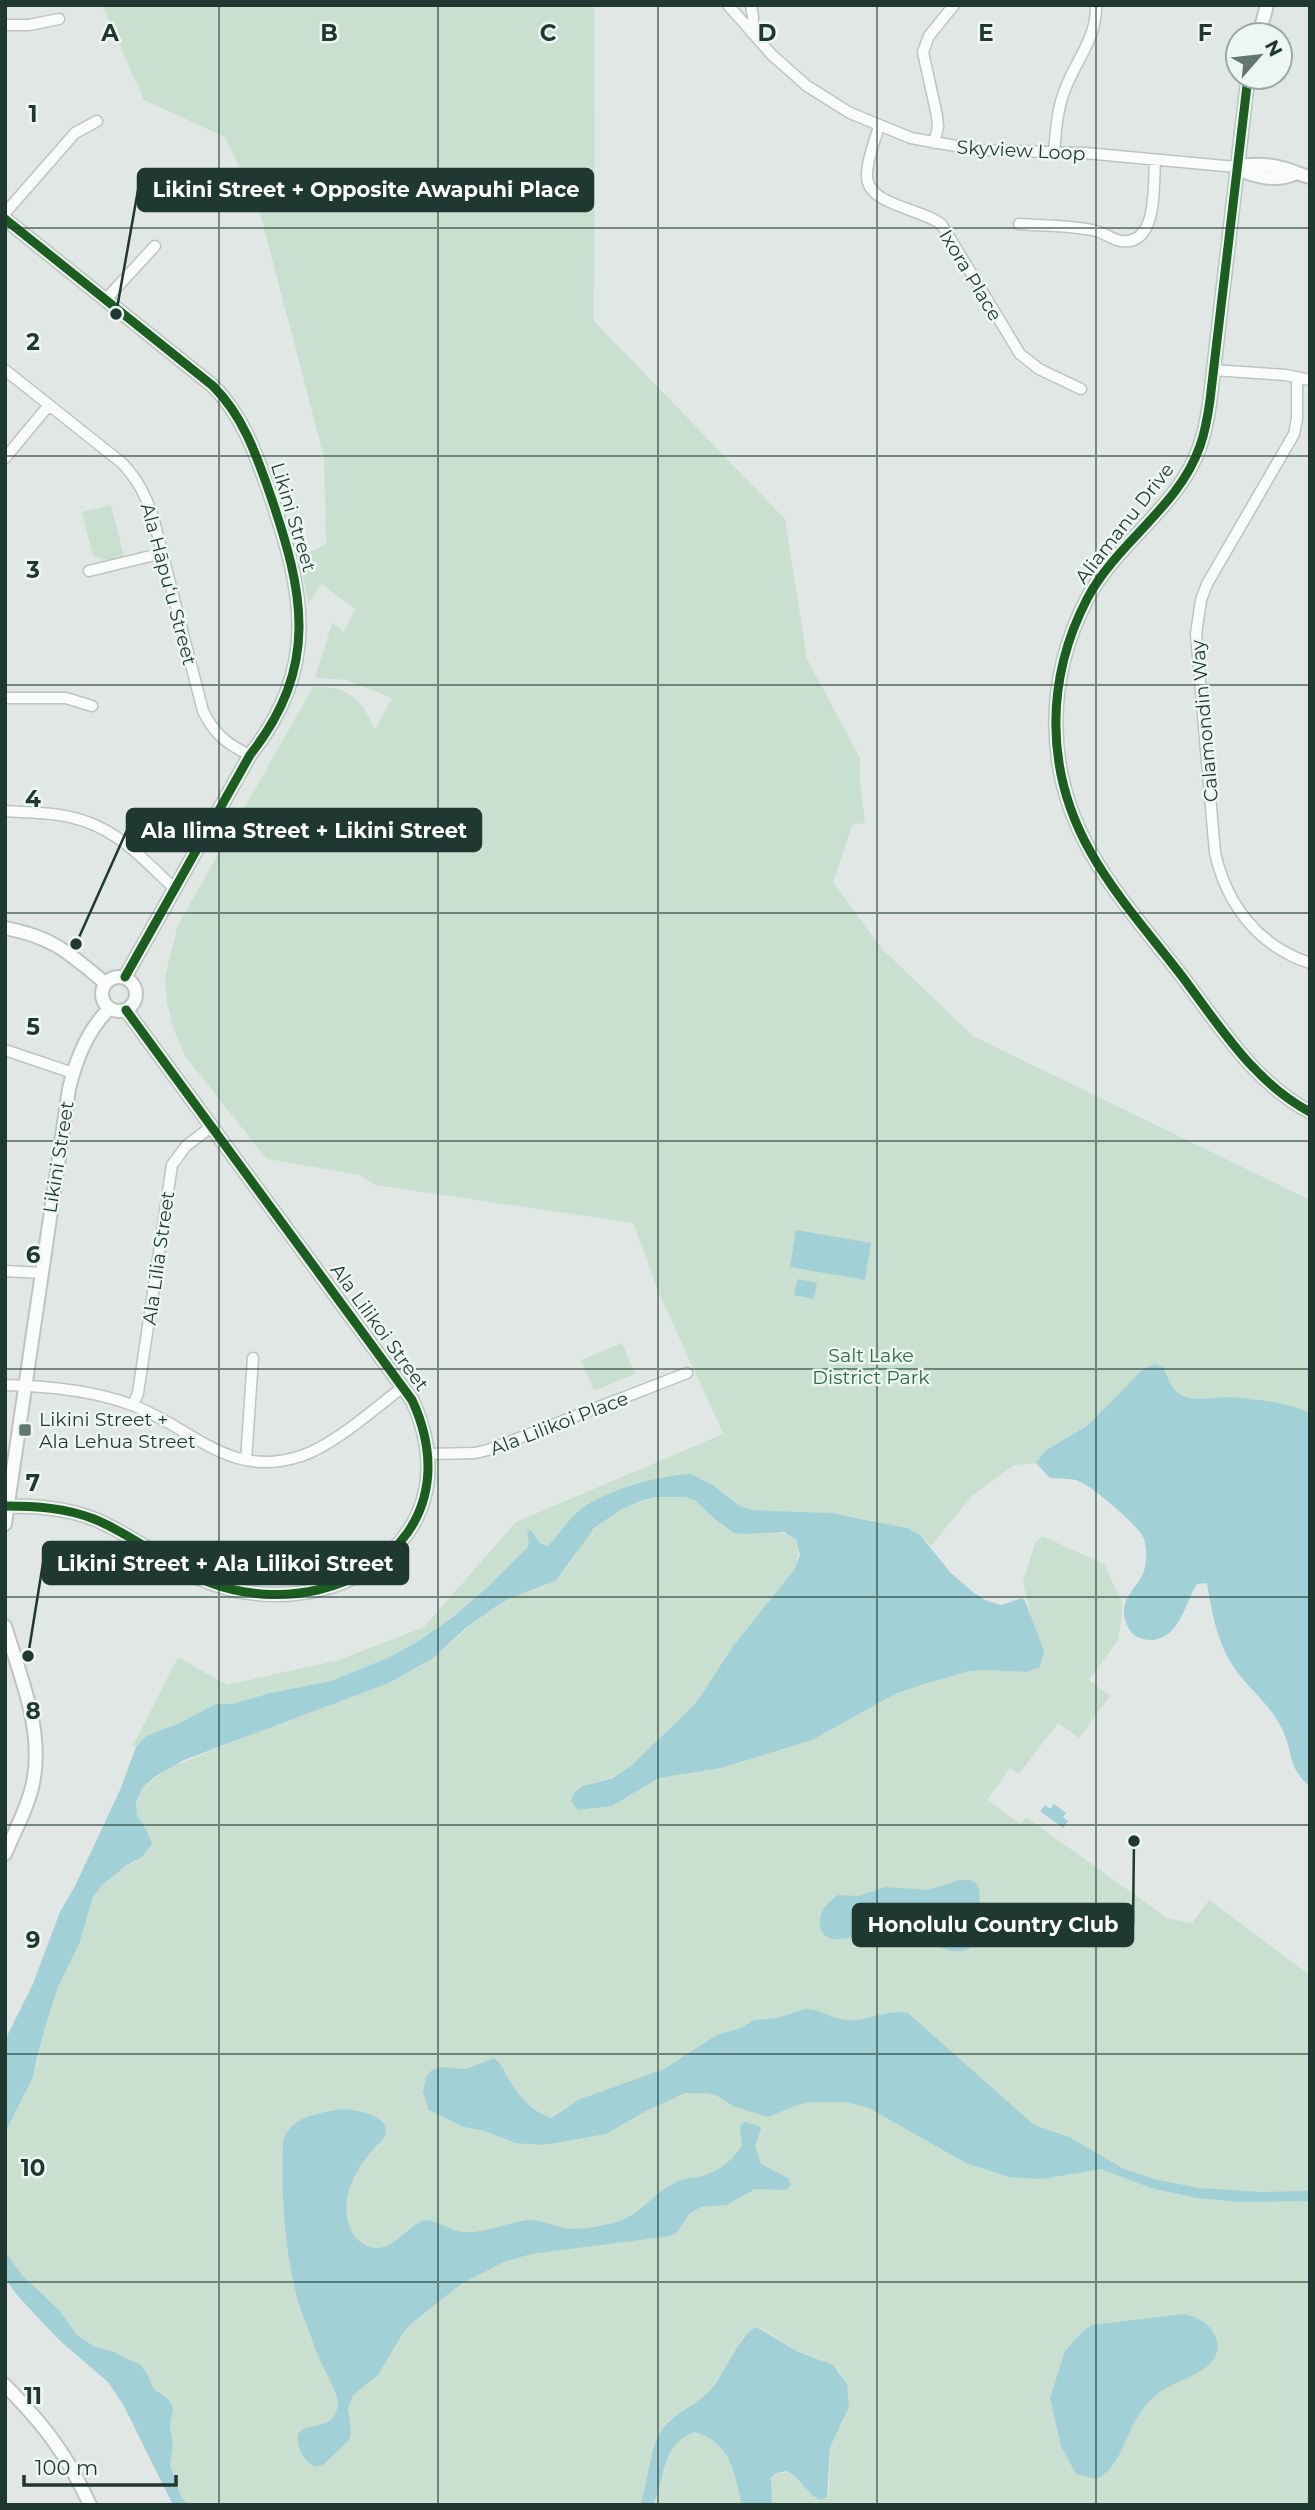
<svg xmlns="http://www.w3.org/2000/svg" width="1315" height="2510" font-family="Montserrat,sans-serif">
  <style>
    .green { fill: #c9e0d0 }
    .water { fill: #a1d0d6 }
    .lines { fill: none; stroke-linecap: round; stroke-linejoin: round }
    .minor-casing { stroke: #bec4c1; stroke-width: 13 }
    .tertiary-casing { stroke: #bec4c1; stroke-width: 16 }
    .minor { stroke: #fafbfb; stroke-width: 10 }
    .tertiary { stroke: #fafbfb; stroke-width: 12 }
    .cycleway-casing { stroke: #eef6f2; stroke-width: 13 }
    .cycleway { stroke: #1b5e20; stroke-width: 9 }
    .grid { fill: none; stroke: #1f3932; stroke-width: 2; stroke-opacity: 0.55 }
    .poi-dot { fill: #637670; stroke: #eef6f2; stroke-width: 2.5 }
    .labels { text-anchor: middle; stroke-width: 5; stroke-linejoin: round; paint-order: stroke }
    .street-label { font-size: 19px; fill: #1f3932; stroke: #eef6f2 }
    .park-label { font-size: 19px; fill: #2a7043; stroke: #eef6f2 }
    .poi-label { font-size: 19px; fill: #1f3932; stroke: #eef6f2; text-anchor: start }
    .grid-label { font-size: 23px; text-anchor: middle; font-weight: bold; fill: #1f3932; stroke: #eef6f2; stroke-width: 5; stroke-linejoin: round; paint-order: stroke }
    .leader { fill: none; stroke: #1f3932; stroke-width: 2.5 }
    .callout-dot { fill: #1f3932; stroke: #eef6f2; stroke-width: 2.5 }
    .callout { fill: #1f3932; stroke: #1f3932; stroke-width: 2.5 }
    .callout-label { font-size: 21px; text-anchor: middle; font-weight: bold; fill: #fff }
  </style>
  <rect width="100%" height="100%" fill="#e1e7e4"/>
  <path class="green" d="M102,5H593L595,12L594,321L785,519L807,659L860,758V780L865,824L853,823L833,882L882,949L973,1036L1310,1200V1413C1286,1403 1255,1399 1230,1397C1217,1397 1199,1401 1186,1397C1173,1393 1168,1380 1163,1368L1155,1364L1143,1369L1088,1425L1045,1451L1036,1463L1014,1465L971,1497L931,1546L920,1535L876,1521L832,1513L752,1510L738,1505L713,1485L654,1481L623,1489L548,1546L541,1544L532,1530L529,1543L522,1554L477,1598L417,1642L390,1657L331,1681L270,1693L232,1704H216L175,1725L146,1736L136,1747L133,1746L178,1657L227,1685L339,1660L424,1627L516,1522L723,1434L728,1444L661,1298L633,1223L375,1185L360,1175L267,1159L185,1056L173,1028L167,1003L165,977L178,925L313,687C348,685 362,699 375,730L392,698L347,680L315,678L332,623L344,632L355,609L322,584L308,604L300,557L326,544L324,457L259,209L225,137L144,100Z
    M111,505L124,557L110,561L93,556L82,512Z
    M622,1343L635,1374L594,1391L581,1360Z
    M672,1495C688,1497 699,1501 710,1513C715,1518 720,1525 726,1528C755,1539 814,1515 794,1570L733,1646L698,1700L687,1712L644,1755L619,1775L583,1786L578,1810L612,1806L659,1778L721,1768L812,1740L895,1694L924,1684L970,1671L986,1670L1026,1672L1033,1627L1023,1581L1035,1543L1042,1536L1104,1564L1123,1604L1118,1640L1089,1680L1110,1696L1079,1738L1058,1723L1019,1774L1010,1768L987,1800L1020,1824L1026,1817L1167,1918L1192,1923L1209,1900L1310,1975V2505H772L770,2482L776,2473L791,2472L810,2494L829,2491L830,2447L833,2437L843,2423L847,2384L839,2371L816,2358L796,2351L762,2328L743,2337L726,2368L706,2396L669,2420L650,2460L644,2492L640,2505H187L179,2492L170,2464L173,2446L170,2426L173,2408L169,2400L154,2389L147,2373L131,2359L114,2352L95,2347L77,2335L58,2309L22,2275L5,2251V2133L25,2094L37,2064L44,2031L58,1987L79,1943L93,1897L103,1884L115,1874L142,1857L146,1829L137,1816L136,1800L143,1787L169,1768L300,1715L389,1683C408,1673 427,1664 444,1649C466,1630 484,1610 511,1597C527,1590 548,1589 560,1576C570,1566 576,1552 584,1541C604,1512 638,1499 672,1495Z
    M694,2432C731,2442 734,2471 742,2505H653C668,2477 659,2447 694,2432Z"/>
  <path class="water" d="M796,1230L871,1243L865,1280L790,1267Z
    M798,1279L817,1283L814,1299L794,1295Z
    M1155,1364L1164,1368C1168,1380 1173,1393 1186,1397C1199,1401 1217,1397 1230,1397C1255,1399 1286,1402 1310,1413V1787C1286,1765 1294,1753 1282,1729C1273,1709 1256,1695 1242,1678C1219,1652 1212,1615 1207,1583L1197,1584C1184,1604 1181,1636 1153,1640C1146,1640 1139,1639 1133,1634C1127,1628 1123,1617 1124,1609C1126,1592 1142,1583 1145,1567C1147,1557 1147,1543 1142,1535C1135,1523 1090,1484 1076,1480C1068,1478 1058,1479 1050,1478L1036,1463L1045,1451L1088,1425L1143,1369Z
    M691,1474L713,1485L738,1505L752,1510L832,1513L907,1528L920,1535L950,1572L974,1593L987,1601L1002,1605L1022,1598L1025,1601L1044,1651L1040,1667L1026,1672L986,1670L970,1671L924,1684L895,1694L812,1740L721,1768L659,1778L612,1806L578,1810L571,1801L574,1793L583,1786L613,1778L631,1766L687,1712L698,1700L733,1646L794,1570L800,1555L796,1540L784,1532L744,1534L734,1533L717,1521L696,1501L685,1497H656L640,1501L620,1510L594,1528L556,1581L510,1598L495,1607L467,1627L432,1659L389,1683L184,1760L156,1776L143,1787L136,1801L137,1816L146,1829L152,1844L142,1857L127,1865L103,1884L93,1897L79,1944L58,1987L44,2031L32,2079L5,2133V2040L33,1984L60,1912L75,1886L120,1790L136,1747L146,1736L175,1725L216,1704H232L270,1693L331,1681L390,1657L417,1642L454,1616L488,1587L527,1548L529,1543L527,1532L531,1530L541,1544L548,1546C559,1534 568,1520 581,1509C607,1490 659,1475 691,1474Z
    M1054,1804L1066,1813L1063,1817L1068,1821L1063,1828L1040,1811L1045,1805L1050,1809Z
    M960,1880C991,1876 976,1908 976,1924C976,1930 977,1935 977,1941C957,1967 928,1936 904,1932C895,1930 886,1929 877,1931C860,1934 819,1953 820,1920C821,1909 829,1901 838,1895L858,1896L886,1887L928,1890Z
    M804,2009C820,2008 831,2019 847,2020C868,2022 884,2009 908,2013L1034,2125L1069,2137L1124,2169L1154,2179L1199,2188L1261,2192L1310,2191V2201L1241,2202L1197,2198L1151,2188L1101,2169L1041,2179L1009,2177L966,2163L869,2108L847,2102H810L797,2105L768,2117L733,2106L716,2095L704,2093H685L644,2112L606,2134L543,2145L516,2143L485,2131L464,2127L429,2110L423,2092L426,2077L432,2070L441,2067L466,2069L494,2058C501,2063 503,2069 507,2076C517,2094 532,2113 552,2118L578,2100L664,2069L717,2035L741,2028L754,2020L778,2018Z
    M342,2109C354,2109 387,2115 386,2131C386,2138 379,2143 374,2148C356,2169 340,2197 349,2225C352,2236 360,2244 370,2247C393,2254 407,2224 426,2220C434,2219 452,2232 466,2232C487,2233 508,2222 529,2220C540,2220 549,2224 560,2227C576,2231 596,2227 613,2223C640,2217 655,2190 679,2181C688,2177 697,2178 705,2175C719,2171 735,2158 742,2145L740,2126L745,2122L759,2126L761,2129L755,2146L761,2164L788,2178L791,2185L786,2190L755,2189L726,2205L701,2207L689,2214L677,2232L670,2236L531,2254L504,2262L461,2284L412,2323L403,2333L378,2375L353,2395L348,2408L351,2431L349,2440L324,2464L315,2467C304,2462 296,2447 298,2434C310,2419 332,2434 338,2405C340,2396 321,2364 316,2351C311,2334 303,2318 298,2301C284,2250 281,2192 283,2140C292,2116 319,2113 342,2109Z
    M5,2251L22,2275L58,2309L77,2335L95,2347L114,2352L141,2365L147,2373L154,2389L169,2400L173,2408L170,2426L173,2446L170,2464L179,2492L187,2505H173L124,2406L108,2382L59,2340L17,2295L5,2278Z
    M1184,2314C1197,2317 1208,2322 1214,2334C1231,2367 1183,2378 1163,2390C1154,2396 1146,2404 1140,2413C1125,2434 1121,2468 1096,2479L1076,2474L1061,2446L1050,2398L1065,2351L1082,2332L1092,2325Z
    M757,2327L796,2351L833,2365L847,2384L849,2407L830,2447L827,2497L821,2500C806,2494 801,2478 787,2471L776,2473L771,2478L772,2505H742C734,2472 731,2442 694,2432C659,2447 667,2477 653,2505H640C648,2483 648,2458 658,2437C669,2412 698,2407 713,2387C725,2372 742,2331 757,2327Z"/>
  <g class="lines">
    <g class="minor-casing">
      <path id="minor" d="M728,5L772,55L807,86L850,113L911,138L978,150L1085,153L1236,167
        M751,5L753,17L752,33
        M5,25H29L59,19
        M879,126C875,141 867,159 867,175C866,206 923,208 942,225L1020,354L1039,369L1081,389
        M934,143L938,127L937,116L923,52L929,36L954,5
        M1054,152C1056,130 1057,108 1066,87C1077,59 1097,37 1096,5
        M5,213L75,133L97,121
        M1019,224C1044,226 1072,225 1096,231C1105,233 1113,240 1121,241C1159,246 1153,183 1155,160
        M106,299L155,246
        M5,370L122,463C138,480 147,497 154,521L203,711C214,734 228,745 250,755
        M1213,370L1286,375L1310,380
        M1297,377V419L1294,434L1207,584L1201,600L1196,634L1215,853C1227,905 1258,946 1310,963
        M5,458L49,405
        M89,571L163,553
        M5,698H66L92,706
        M5,811C32,813 61,812 87,822C122,834 148,864 174,888
        M5,1050L73,1073
        M5,1271L41,1273
        M5,1385C48,1386 92,1390 132,1405C192,1427 229,1480 301,1456C333,1446 375,1408 403,1387
        M133,1405L138,1393L172,1165L186,1146L211,1127
        M428,1454L475,1453L488,1450L687,1373
        M246,1460L253,1358"/>
    </g>
    <g class="tertiary-casing">
      <path id="tertiary" d="M1259,35L1267,5
        M1248,77L1210,400C1208,415 1205,432 1200,446C1179,507 1117,542 1087,599C1045,680 1045,771 1090,851C1115,896 1153,938 1184,979C1221,1028 1254,1082 1310,1112
        M1236,167C1251,164 1267,164 1282,168C1292,170 1300,175 1310,177
        M1236,167C1252,177 1276,182 1294,174
        M5,219L213,386C243,416 256,454 270,494C304,593 320,666 250,755L125,977
        M5,928C53,937 69,953 105,983
        M102 994a17 17 0 1 1 34 0a17 17 0 1 1-34 0Z
        M5,1506C36,1506 66,1508 94,1519C136,1536 169,1567 211,1583C278,1608 365,1593 408,1532C436,1491 432,1443 412,1400L126,1010
        M5,1524L69,1089C76,1059 87,1030 110,1008
        M5,1626C20,1676 44,1730 33,1783C28,1807 15,1831 5,1854
        M5,2385C44,2425 67,2454 90,2505"/>
    </g>
    <use href="#minor" class="minor"/>
    <use href="#tertiary" class="tertiary"/>
    <g class="cycleway-casing">
      <path id="cycleway" d="M1248,77L1210,400C1208,415 1205,432 1200,446C1179,507 1117,542 1087,599C1045,680 1045,771 1090,851C1115,896 1153,938 1184,979C1221,1028 1254,1082 1310,1112
        M5,219L213,386C243,416 256,454 270,494C304,593 320,666 250,755L125,977
        M5,1506C36,1506 66,1508 94,1519C136,1536 169,1567 211,1583C278,1608 365,1593 408,1532C436,1491 432,1443 412,1400L126,1010"/>
    </g>
    <use href="#cycleway" class="cycleway"/>
  </g>
  <path class="grid" d="M219,5V2505M438,5V2505M658,5V2505M877,5V2505M1096,5V2505M5,228H1310M5,456H1310M5,685H1310M5,913H1310M5,1141H1310M5,1369H1310M5,1597H1310M5,1825H1310M5,2054H1310M5,2282H1310"/>
  <rect class="poi-dot" x="18" y="1423" width="14" height="14" rx="3.5"/>
  <g class="labels">
    <g class="street-label">
      <text transform="translate(1021 150) rotate(3)" y="7">Skyview Loop</text>
      <text transform="translate(971 275) rotate(59)" y="7">Ixora Place</text>
      <text transform="translate(294 517) rotate(73)" y="7">Likini Street</text>
      <text transform="translate(1124 523) rotate(-52)" y="7">Aliamanu Drive</text>
      <text transform="translate(169 584) rotate(75)" y="7">Ala Hāpuʻu Street</text>
      <text transform="translate(1204 721) rotate(-95)" y="7">Calamondin Way</text>
      <text transform="translate(58 1157) rotate(-81)" y="7">Likini Street</text>
      <text transform="translate(158 1258) rotate(-82)" y="7">Ala Līlia Street</text>
      <text transform="translate(380 1327) rotate(54)" y="7">Ala Lilikoi Street</text>
      <text transform="translate(559 1423) rotate(-21)" y="7">Ala Lilikoi Place</text>
    </g>
    <g class="park-label">
      <text x="871" y="1362">Salt Lake<tspan x="871" dy="22">District Park</tspan></text>
    </g>
    <g class="poi-label">
      <text x="39" y="1426">Likini Street +<tspan x="39" dy="22">Ala Lehua Street</tspan></text>
    </g>
  </g>
  <g class="grid-label">
    <text x="110" y="41">A</text>
    <text x="329" y="41">B</text>
    <text x="548" y="41">C</text>
    <text x="767" y="41">D</text>
    <text x="986" y="41">E</text>
    <text x="1205" y="41">F</text>
    <text x="33" y="122">1</text>
    <text x="33" y="350">2</text>
    <text x="33" y="578">3</text>
    <text x="33" y="807">4</text>
    <text x="33" y="1035">5</text>
    <text x="33" y="1263">6</text>
    <text x="33" y="1491">7</text>
    <text x="33" y="1719">8</text>
    <text x="33" y="1948">9</text>
    <text x="33" y="2176">10</text>
    <text x="33" y="2404">11</text>
  </g>
  <path class="leader" d="M116 314L138 190M76 944L127 830M28 1656L43 1563M1134 1841L1133 1925"/>
  <g class="callout-dot">
    <circle cx="116" cy="314" r="7"/>
    <circle cx="76" cy="944" r="7"/>
    <circle cx="28" cy="1656" r="7"/>
    <circle cx="1134" cy="1841" r="7"/>
  </g>
  <g class="callout">
    <rect x="138" y="169" width="455" height="42" rx="7"/>
    <rect x="127" y="809" width="354" height="42" rx="7"/>
    <rect x="43" y="1542" width="365" height="42" rx="7"/>
    <rect x="853" y="1904" width="280" height="42" rx="7"/>
  </g>
  <g class="callout-label">
    <text x="366" y="197">Likini Street + Opposite Awapuhi Place</text>
    <text x="304" y="838">Ala Ilima Street + Likini Street</text>
    <text x="225" y="1571">Likini Street + Ala Lilikoi Street</text>
    <text x="993" y="1932">Honolulu Country Club</text>
  </g>
  <rect width="1315" height="2510" fill="none" stroke="#1f3932" stroke-width="14"/>
  <g transform="translate(1259 56) rotate(62)"><circle r="33" fill="#eef6f2" stroke="#9baaa5" stroke-width="2"/>
  <path d="M0-5L12 26L0 18L-12 26Z" fill="#637670"/>
  <text y="-10" font-size="19" font-weight="bold" text-anchor="middle" fill="#1f3932">N</text>
  </g>
  <path d="M24 2475v10h152v-10" fill="none" stroke="#1f3932" stroke-width="3.5"/>
  <text x="35" y="2475" font-size="21" fill="#1f3932" stroke="#eef6f2" stroke-width="5" paint-order="stroke">100 m</text>
</svg>
